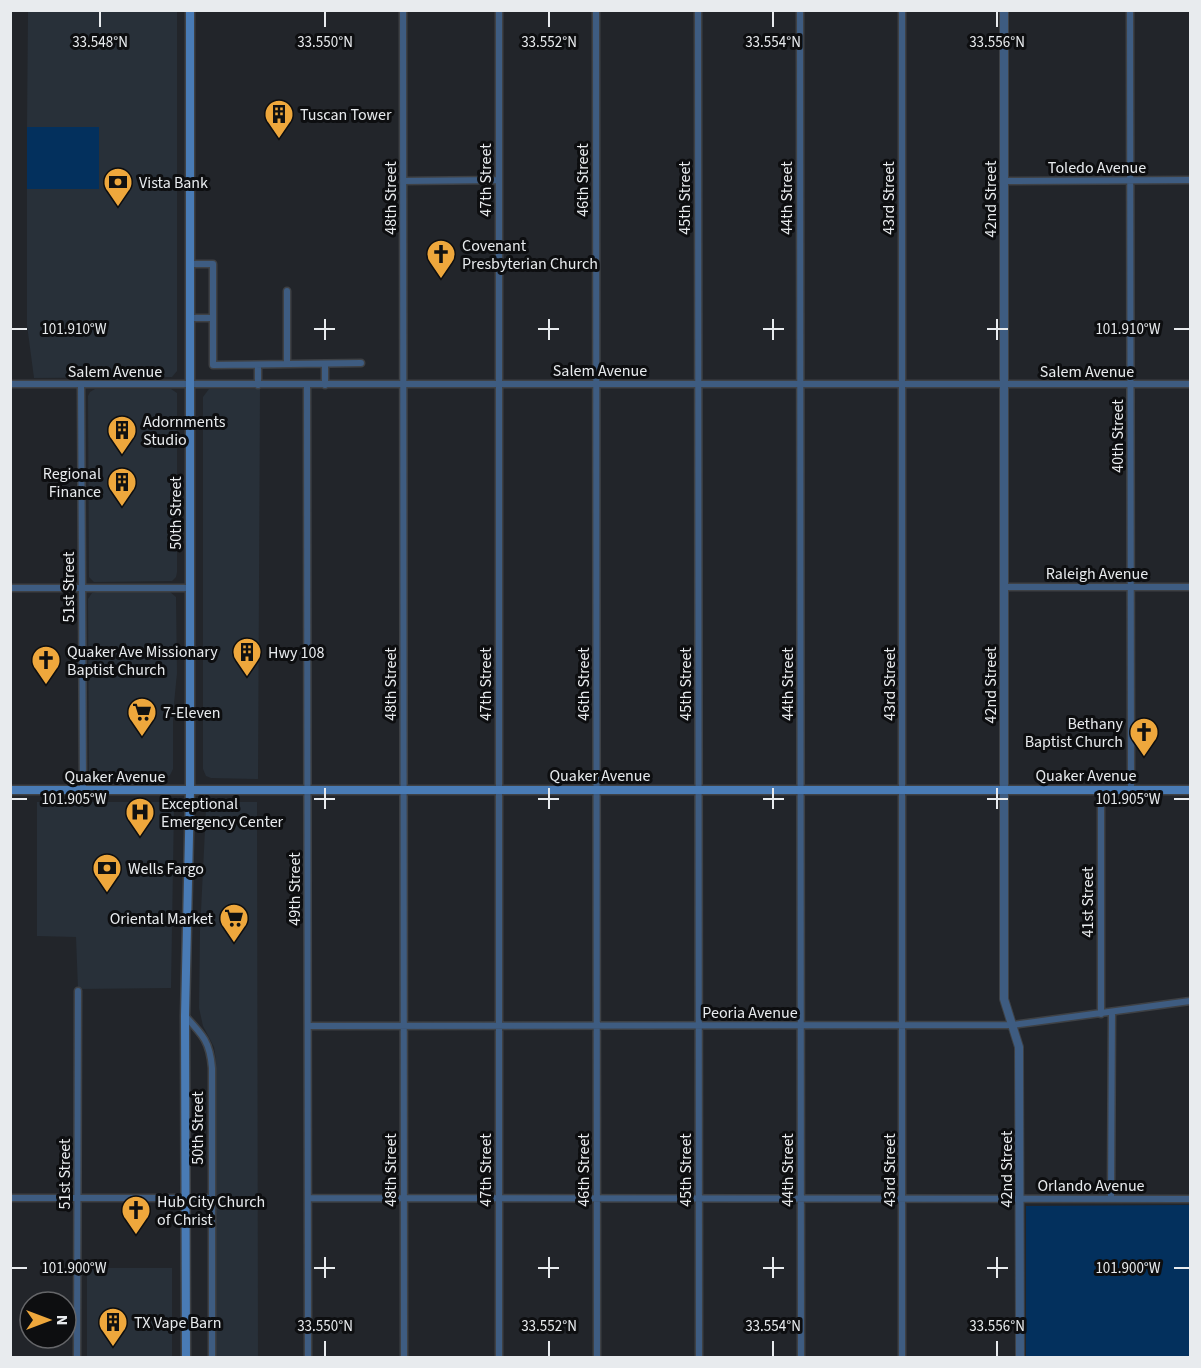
<svg xmlns="http://www.w3.org/2000/svg" width="1201" height="1368" font-family="'Source Sans 3',sans-serif">
  <style>
    .built { fill: #283039 }
    .green { fill: #03305d }
    .lines { fill: none; stroke-linecap: round; stroke-linejoin: round }
    .minor-casing { stroke: #3e4145; stroke-width: 9 }
    .tertiary-casing { stroke: #3e4145; stroke-width: 10 }
    .secondary-casing { stroke: #3e4145; stroke-width: 11 }
    .minor { stroke: #3e5c81; stroke-width: 6 }
    .tertiary { stroke: #3e5c81; stroke-width: 8 }
    .secondary { stroke: #497bb5; stroke-width: 8 }
    .ticks { fill: none; stroke: #e8ebee; stroke-width: 2 }
    .labels { text-anchor: middle; stroke-width: 6; stroke-linejoin: round; paint-order: stroke }
    .poi-label { font-size: 16px; fill: #e8ebee; stroke: #0d0e10; text-anchor: start }
    .street-label { font-size: 16px; fill: #e8ebee; stroke: #0d0e10 }
    .ticks-label { font-size: 15px; text-anchor: middle; fill: #e8ebee; stroke: #0d0e10; stroke-width: 6; stroke-linejoin: round; paint-order: stroke }
  </style>
  <rect width="100%" height="100%" fill="#22252a"/>
  <path class="built" d="M28,11H177V371L172,377L34,378L27,325V189H98V127H27Z
    M95,389H171L177,393V572L176,577L172,581L94,582L89,577L88,396L90,392Z
    M209,389H260L258,779L211,778L206,776L203,769V397Z
    M97,592H170L176,597L177,673L173,714V769L170,775L164,779H96L89,774L88,599L92,593Z
    M37,802H166L174,807L171,988L78,989L76,937L37,936Z
    M212,802H257L258,1357H216V1061L214,1047L203,1026L199,1008L200,931L206,809L208,803Z
    M87,1268H172V1357H87Z"/>
  <path class="green" d="M27,127H99V189H27Z
    M1190,1205V1357H1026V1206Z"/>
  <g class="lines">
    <g class="minor-casing">
      <path id="minor" d="M403,10L404,1358
        M499,10V1358
        M596,10L597,1358
        M698,10L699,1358
        M800,10L801,1358
        M902,10V1358
        M1130,10L1131,790
        M403,181L499,180
        M1004,181L1190,180
        M190,264H213V365L361,363
        M190,318H212
        M287,364V291
        M325,364V385
        M258,365V385
        M10,384H1190
        M81,384L83,790
        M307,385L308,1358
        M1004,587H1190
        M10,588H190
        M1101,790V1014
        M185,1016C203,1035 210,1042 212,1068V1358
        M308,1026L1012,1025L1190,1001
        M10,1198H212
        M308,1198L1190,1199
        M1111,1198L1112,1012
        M77,1358L78,991"/>
    </g>
    <g class="tertiary-casing">
      <path id="tertiary" d="M1004,10V999L1019,1047L1020,1358"/>
    </g>
    <g class="secondary-casing">
      <path id="secondary" d="M10,790H1190
        M186,1358L185,1016L190,791V10"/>
    </g>
    <use href="#minor" class="minor"/>
    <use href="#tertiary" class="tertiary"/>
    <use href="#secondary" class="secondary"/>
  </g>
  <path class="ticks" d="M100,12V27M325,12V27M549,12V27M773,12V27M997,12V27M325,319V340M549,319V340M773,319V340M997,319V340M12,329H27M314,329H335M538,329H559M763,329H784M987,329H1008M1174,329H1189M325,788V809M549,788V809M773,788V809M997,788V809M12,799H27M314,799H335M538,799H559M763,799H784M987,799H1008M1174,799H1189M325,1257V1278M549,1257V1278M773,1257V1278M997,1257V1278M12,1268H27M314,1268H335M538,1268H559M763,1268H784M987,1268H1008M1174,1268H1189M325,1341V1356M549,1341V1356M773,1341V1356M997,1341V1356"/>
  <defs>
    <g id="building-pin" transform="scale(1.5)"><path d="M0 17L-7.5 6A9.5 9.5 0 1 1 7.5 6Z" fill="#eea73c" stroke="#0d0e10"/><path d="M-4-6H4V6H1V3H-1V6H-4ZM-2.5-4.3h1.7v1.8h-1.7ZM.8-4.3h1.7v1.8H.8ZM-2.5-1h1.7V.8h-1.7ZM.8-1h1.7V.8H.8Z" fill="#111"/></g>
    <g id="bank-pin" transform="scale(1.5)"><path d="M0 17L-7.5 6A9.5 9.5 0 1 1 7.5 6Z" fill="#eea73c" stroke="#0d0e10"/><path d="M-6-4H6V4H-6ZM0-2.3a2.3 2.3 0 1 0 0 4.6a2.3 2.3 0 1 0 0-4.6Z" fill="#111"/></g>
    <g id="church-pin" transform="scale(1.5)"><path d="M0 17L-7.5 6A9.5 9.5 0 1 1 7.5 6Z" fill="#eea73c" stroke="#0d0e10"/><path d="M-1.2-6h2.4v3.5h3.3v2.4h-3.3V6h-2.4V-.1h-3.3v-2.4h3.3Z" fill="#111"/></g>
    <g id="supermarket-pin" transform="scale(1.5)"><path d="M0 17L-7.5 6A9.5 9.5 0 1 1 7.5 6Z" fill="#eea73c" stroke="#0d0e10"/><path d="M-6-5.5h2.5l.6 2H6L4.5 2H-2.5L-4.4-4H-6ZM-1.5 3.2a1.3 1.3 0 1 0 .1 0ZM3 3.2a1.3 1.3 0 1 0 .1 0Z" fill="#111"/></g>
    <g id="hospital-pin" transform="scale(1.5)"><path d="M0 17L-7.5 6A9.5 9.5 0 1 1 7.5 6Z" fill="#eea73c" stroke="#0d0e10"/><path d="M-5-5h3v3.5h4V-5h3V5h-3V1.5h-4V5h-3Z" fill="#111"/></g>
  </defs>
  <g fill-rule="evenodd">
    <use href="#building-pin" x="279" y="114"/>
    <use href="#bank-pin" x="118" y="182"/>
    <use href="#church-pin" x="441" y="254"/>
    <use href="#building-pin" x="122" y="430"/>
    <use href="#building-pin" x="122" y="482"/>
    <use href="#building-pin" x="247" y="652"/>
    <use href="#church-pin" x="46" y="660"/>
    <use href="#supermarket-pin" x="142" y="712"/>
    <use href="#church-pin" x="1144" y="732"/>
    <use href="#hospital-pin" x="140" y="812"/>
    <use href="#bank-pin" x="107" y="868"/>
    <use href="#supermarket-pin" x="234" y="918"/>
    <use href="#church-pin" x="136" y="1210"/>
    <use href="#building-pin" x="113" y="1322"/>
  </g>
  <g class="labels">
    <g class="poi-label">
      <text x="300" y="120">Tuscan Tower</text>
      <text x="139" y="188">Vista Bank</text>
      <text x="462" y="251">Covenant<tspan x="462" dy="18">Presbyterian Church</tspan></text>
      <text x="143" y="427">Adornments<tspan x="143" dy="18">Studio</tspan></text>
      <text x="101" y="479" text-anchor="end">Regional<tspan x="101" dy="18">Finance</tspan></text>
      <text x="67" y="657">Quaker Ave Missionary<tspan x="67" dy="18">Baptist Church</tspan></text>
      <text x="268" y="658">Hwy 108</text>
      <text x="163" y="718">7-Eleven</text>
      <text x="1123" y="729" text-anchor="end">Bethany<tspan x="1123" dy="18">Baptist Church</tspan></text>
      <text x="161" y="809">Exceptional<tspan x="161" dy="18">Emergency Center</tspan></text>
      <text x="128" y="874">Wells Fargo</text>
      <text x="213" y="924" text-anchor="end">Oriental Market</text>
      <text x="157" y="1207">Hub City Church<tspan x="157" dy="18">of Christ</tspan></text>
      <text x="134" y="1328">TX Vape Barn</text>
    </g>
    <g class="street-label">
      <text x="1097" y="173">Toledo Avenue</text>
      <text transform="translate(485 180) rotate(-90)" y="6">47th Street</text>
      <text transform="translate(582 180) rotate(-90)" y="6">46th Street</text>
      <text transform="translate(390 198) rotate(-90)" y="6">48th Street</text>
      <text transform="translate(684 198) rotate(-90)" y="6">45th Street</text>
      <text transform="translate(786 198) rotate(-90)" y="6">44th Street</text>
      <text transform="translate(888 198) rotate(-90)" y="6">43rd Street</text>
      <text transform="translate(990 199) rotate(-90)" y="6">42nd Street</text>
      <text x="600" y="376">Salem Avenue</text>
      <text x="115" y="377">Salem Avenue</text>
      <text x="1087" y="377">Salem Avenue</text>
      <text transform="translate(1117 436) rotate(-90)" y="6">40th Street</text>
      <text transform="translate(175 513) rotate(-90)" y="6">50th Street</text>
      <text x="1097" y="579">Raleigh Avenue</text>
      <text transform="translate(68 587) rotate(-90)" y="6">51st Street</text>
      <text transform="translate(390 684) rotate(-90)" y="6">48th Street</text>
      <text transform="translate(485 684) rotate(-90)" y="6">47th Street</text>
      <text transform="translate(583 684) rotate(-90)" y="6">46th Street</text>
      <text transform="translate(685 684) rotate(-90)" y="6">45th Street</text>
      <text transform="translate(787 684) rotate(-90)" y="6">44th Street</text>
      <text transform="translate(889 684) rotate(-90)" y="6">43rd Street</text>
      <text transform="translate(990 685) rotate(-90)" y="6">42nd Street</text>
      <text x="600" y="781">Quaker Avenue</text>
      <text x="1086" y="781">Quaker Avenue</text>
      <text x="115" y="782">Quaker Avenue</text>
      <text transform="translate(294 889) rotate(-90)" y="6">49th Street</text>
      <text transform="translate(1087 902) rotate(-90)" y="6">41st Street</text>
      <text x="750" y="1018">Peoria Avenue</text>
      <text transform="translate(197 1128) rotate(-90)" y="6">50th Street</text>
      <text transform="translate(1006 1169) rotate(-90)" y="6">42nd Street</text>
      <text transform="translate(390 1170) rotate(-90)" y="6">48th Street</text>
      <text transform="translate(485 1170) rotate(-90)" y="6">47th Street</text>
      <text transform="translate(583 1170) rotate(-90)" y="6">46th Street</text>
      <text transform="translate(685 1170) rotate(-90)" y="6">45th Street</text>
      <text transform="translate(787 1170) rotate(-90)" y="6">44th Street</text>
      <text transform="translate(889 1170) rotate(-90)" y="6">43rd Street</text>
      <text transform="translate(64 1174) rotate(-90)" y="6">51st Street</text>
      <text x="1091" y="1191">Orlando Avenue</text>
    </g>
  </g>
  <g class="ticks-label">
    <text x="100" y="47">33.548°N</text>
    <text x="325" y="47">33.550°N</text>
    <text x="549" y="47">33.552°N</text>
    <text x="773" y="47">33.554°N</text>
    <text x="997" y="47">33.556°N</text>
    <text x="1128" y="334">101.910°W</text>
    <text x="74" y="334">101.910°W</text>
    <text x="74" y="804">101.905°W</text>
    <text x="1128" y="804">101.905°W</text>
    <text x="1128" y="1273">101.900°W</text>
    <text x="74" y="1273">101.900°W</text>
    <text x="325" y="1331">33.550°N</text>
    <text x="549" y="1331">33.552°N</text>
    <text x="773" y="1331">33.554°N</text>
    <text x="997" y="1331">33.556°N</text>
  </g>
  <rect width="1201" height="1368" fill="none" stroke="#e8ebee" stroke-width="24"/>
  <g transform="translate(48 1320) rotate(90)"><circle r="28" fill="#0d0e10" stroke="#656669" stroke-width="1.5"/>
  <path d="M0-4.5L10 22L0 15L-10 22Z" fill="#eea73c"/>
  <text y="-9" font-size="16" font-weight="bold" text-anchor="middle" fill="#e8ebee">N</text>
  </g>
</svg>
